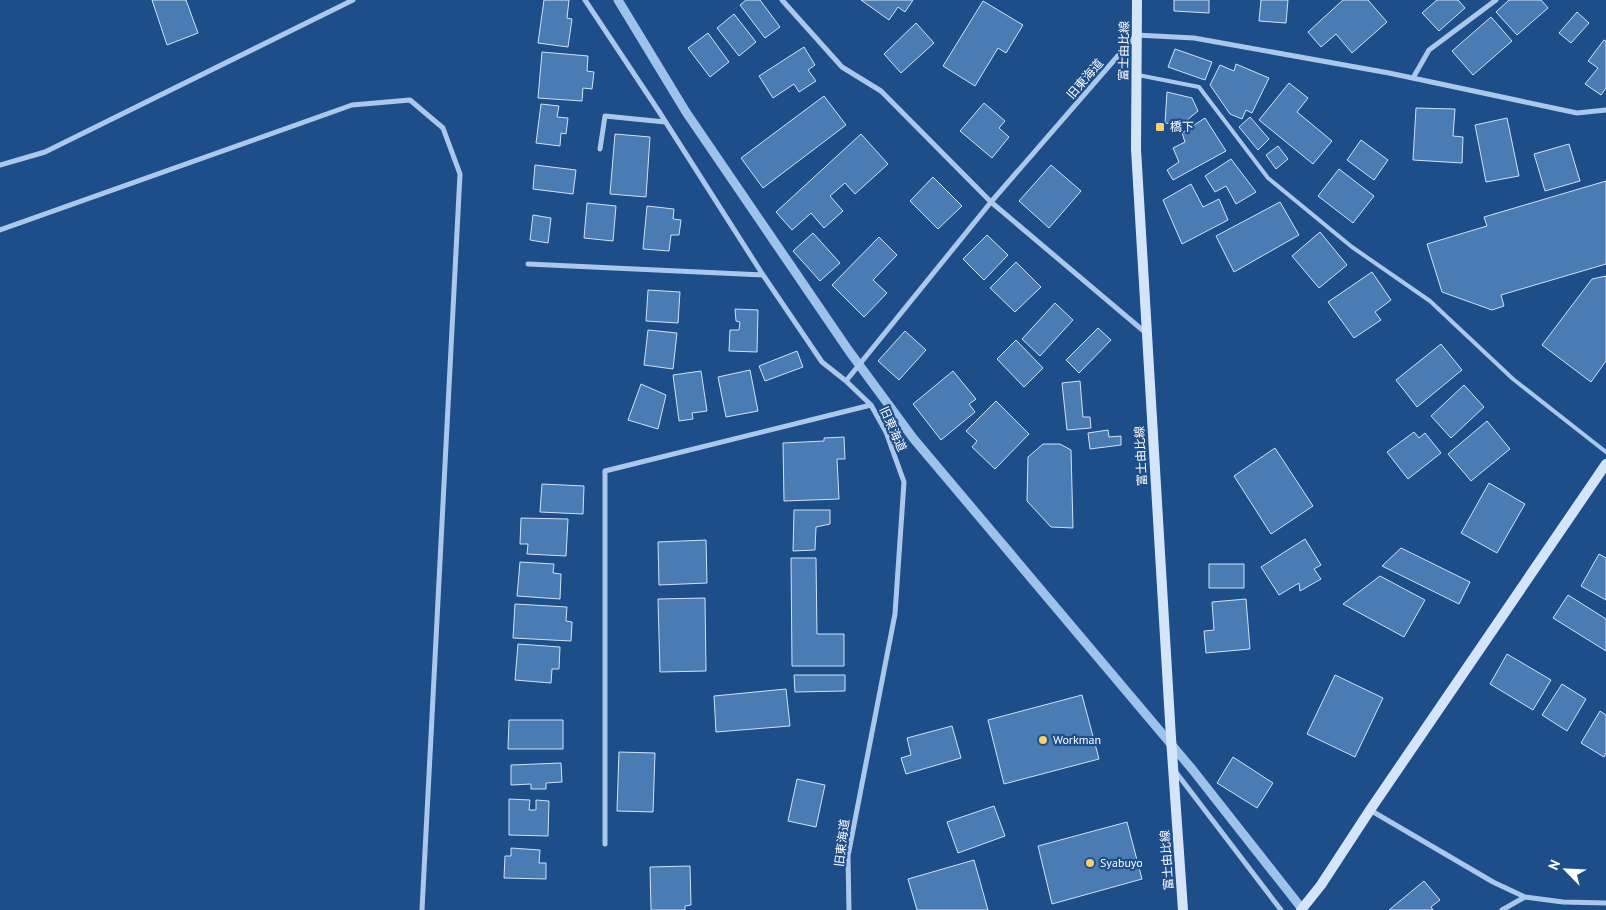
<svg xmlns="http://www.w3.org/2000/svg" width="1606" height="910" font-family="'PT Sans','Noto Sans JP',sans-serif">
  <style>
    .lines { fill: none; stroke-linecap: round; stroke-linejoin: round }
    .stream { stroke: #9dc3ed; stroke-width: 9 }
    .building { fill: #4b7bb3; stroke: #cfe2f8 }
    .lane { stroke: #aac8eb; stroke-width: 4 }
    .street { stroke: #aac8eb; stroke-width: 5 }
    .secondary { stroke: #d5e5f9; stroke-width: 10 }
    .poi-dot { fill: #fad069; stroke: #1e4e8a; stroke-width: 2 }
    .labels { text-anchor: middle; stroke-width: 4.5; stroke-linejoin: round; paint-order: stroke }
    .street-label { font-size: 12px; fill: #fff; stroke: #1e4e8a }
    .poi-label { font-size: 12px; fill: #fff; stroke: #1e4e8a; text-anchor: start }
  </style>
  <rect width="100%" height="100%" fill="#1e4e8a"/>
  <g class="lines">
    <path class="stream" d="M618,0L686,112L849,351L913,438L1192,769L1303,910"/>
  </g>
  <path class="building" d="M152,0H186L198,33L167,45Z
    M544,0H569L567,18L572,19L568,47L538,43Z
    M746,0H760L780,27L765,38L740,5Z
    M861,0H913L905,12L898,7L889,20Z
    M1174,0H1209V13L1174,11Z
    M1261,0H1288L1286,23L1259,21Z
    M1343,0H1368L1387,22L1352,53L1336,34L1321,47L1308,32Z
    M1437,0H1458L1465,8L1439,31L1422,13Z
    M1509,0H1541L1548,8L1517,35L1496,12Z
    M983,1L1023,25L1006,53L998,48L975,86L943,66Z
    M1577,12L1589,23L1571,43L1559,33Z
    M734,14L756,42L739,56L717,28Z
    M1491,17L1512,41L1473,75L1452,51Z
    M916,23L934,43L901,73L884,54Z
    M708,33L729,62L710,77L688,48Z
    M1604,40L1606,41V88L1601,95L1585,84L1598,68L1588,61Z
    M804,47L815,65L808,70L816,81L799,92L794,84L773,98L759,76Z
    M1175,49L1212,62L1205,80L1168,67Z
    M542,52L588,56L587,71L594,72L592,89L583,88L582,101L538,98Z
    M1236,64L1269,78L1252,113L1246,110L1242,119L1230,114L1210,85L1220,65L1234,71Z
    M1289,83L1308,98L1297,112L1332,141L1313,164L1259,120Z
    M1167,92L1192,98L1198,111L1181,125L1165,123Z
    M824,96L846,125L763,188L741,158Z
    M984,103L1005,121L999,128L1009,137L992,158L960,131Z
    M541,104L559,106L557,117L568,118L566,134L561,133L560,146L536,143Z
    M1416,108L1455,109L1453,136L1463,137L1462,163L1413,160Z
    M1250,117L1269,139L1258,150L1239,127Z
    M1205,118L1226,151L1173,180L1167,170L1179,162L1173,148L1185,142L1182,133Z
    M1507,118L1519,176L1486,182L1475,125Z
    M615,134L650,137L646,197L610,194Z
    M861,134L888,164L855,194L845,183L830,196L843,211L824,228L811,213L792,230L776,212Z
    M1361,140L1388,160L1374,180L1347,160Z
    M1569,144L1580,181L1545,191L1534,154Z
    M1278,146L1288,159L1276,169L1266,155Z
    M1231,159L1256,192L1236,204L1226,186L1215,192L1205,176Z
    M535,165L576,170L573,194L533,189Z
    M1051,165L1081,191L1049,228L1019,201Z
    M1339,169L1374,196L1353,223L1318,196Z
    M933,177L962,206L938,229L910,201Z
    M1606,181V264L1501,295L1504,306L1492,310L1442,292L1427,244L1487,226L1484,217Z
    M1191,184L1203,207L1219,199L1228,220L1182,244L1163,200Z
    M1280,202L1299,235L1234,272L1216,236Z
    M587,203L616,206L613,241L584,238Z
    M647,206L674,209L673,219L681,220L679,235H671L669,251L643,249Z
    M533,215L551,218L548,243L530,240Z
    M1320,232L1347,265L1319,288L1292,256Z
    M813,233L840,263L820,281L793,251Z
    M987,235L1008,255L984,280L963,259Z
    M879,237L897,255L873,280L887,293L864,317L832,285Z
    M1016,262L1041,287L1015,312L990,288Z
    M1372,272L1391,300L1375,312L1381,320L1354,338L1328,302Z
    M1606,276V361L1591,382L1542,345L1592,279Z
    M648,290L680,292L678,323L646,321Z
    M1055,303L1073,320L1040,356L1022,339Z
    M735,309L758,310L757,352L729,351L730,330H739L740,322L736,321Z
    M1098,328L1111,340L1079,373L1066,360Z
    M648,330L677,333L673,369L644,365Z
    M905,331L926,350L899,380L878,361Z
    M1016,340L1043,368L1024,387L997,359Z
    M1441,344L1462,370L1417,407L1396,380Z
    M797,351L803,367L765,381L759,366Z
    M750,370L758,411L726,417L718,377Z
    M701,371L707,411L692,413L693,419L679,421L673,375Z
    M953,371L976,399L969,404L975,412L941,440L913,404Z
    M1080,381L1083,417H1090L1091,428L1067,430L1062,383Z
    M641,384L666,395L658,429L628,420Z
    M1464,385L1484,407L1451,438L1431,416Z
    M996,401L1029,434L995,469L972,447L977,441L966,431Z
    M1487,421L1510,449L1471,481L1448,454Z
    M1108,430L1109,437L1121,436V445L1090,449L1088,433Z
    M1414,432L1419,438L1425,433L1441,453L1408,479L1387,452Z
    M844,437L845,459H837L839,499L784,501L783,443L824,441V438Z
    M1043,444H1060L1071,450L1073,528L1051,527L1027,501L1028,457Z
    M1275,448L1313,506L1271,534L1234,476Z
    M1489,483L1525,504L1497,553L1461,533Z
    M542,484L584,486L583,514L540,512Z
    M794,510H830V524L816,527L815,550L793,551Z
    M521,518L568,519L566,556L527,554L528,544H520Z
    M1305,539L1321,565L1314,569L1321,579L1300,591L1299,583L1279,595L1261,567Z
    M706,540L707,583L659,585L658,542Z
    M1401,548L1470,582L1459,604L1382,566Z
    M1599,554L1606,558V600L1581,586Z
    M791,558H816L817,634H844V666H792Z
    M520,562L554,564L553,573L561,574L560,599L517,596Z
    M1209,564H1244V588H1209Z
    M1380,576L1425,600L1404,637L1343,604Z
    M1568,595L1606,619V651L1553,618Z
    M705,598L706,671L660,672L658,599Z
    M1246,599L1250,649L1206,653L1204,631L1214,630L1212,602Z
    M515,604L567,607L566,621L572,622L571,641L513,638Z
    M518,644L560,647L559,669H552L551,683L515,680Z
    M1507,654L1551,680L1533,710L1490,684Z
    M794,675H845V691L795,692Z
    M1335,675L1383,698L1355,757L1307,734Z
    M1562,684L1586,699L1567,731L1542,715Z
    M786,689L790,726L716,732L714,696Z
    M1082,695L1099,759L1004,784L988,720Z
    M1600,711L1606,715V753L1604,757L1581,743Z
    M509,720H563V749H508Z
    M952,726L961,758L906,774L901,758L911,755L907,738Z
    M619,752L655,753L653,812L617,811Z
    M1233,757L1273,783L1257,808L1217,783Z
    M561,763L562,782L546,783V789H531V784L511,785V765Z
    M797,779L825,785L816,827L788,821Z
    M509,799L530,800L529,810H536V800L549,801L548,836L509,835Z
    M994,806L1005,836L958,853L947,822Z
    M1127,822L1142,879L1052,904L1038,846Z
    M511,848L540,850L539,863H546V879L504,878L505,856H511Z
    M974,860L988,910H917L908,879Z
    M690,866L691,905L685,906V910H651L650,867Z
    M1424,881L1440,900L1431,907L1433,910H1389Z"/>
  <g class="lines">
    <path class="lane" d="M1138,75L1199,87L1268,178L1352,247L1430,301L1513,379L1606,452"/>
    <path class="street" d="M585,0L658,110L763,275L822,362L846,381
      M782,0L842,67L881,91L991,202L1146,333
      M1413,78L1429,50L1496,0
      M600,149L605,116L665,122
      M0,165L45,152L353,0
      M0,230L352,105L410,100L443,128L460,174L422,910
      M528,264L763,275
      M1175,771L1281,910
      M1370,810L1493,882L1525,897L1563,902L1606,903
      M605,844V471L871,405
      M849,910L848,856L895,614L904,482L886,432L871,405L846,381L991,202L1136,35L1194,38L1389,73L1577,113L1606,110
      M1502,910L1525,897"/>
    <path class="secondary" d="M1137,0L1136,149L1171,738L1183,910
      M1301,910L1321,885L1370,810L1606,464"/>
  </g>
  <g class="poi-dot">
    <rect x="1155" y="122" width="10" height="10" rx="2.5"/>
    <circle cx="1043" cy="740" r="5"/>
    <circle cx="1090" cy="863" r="5"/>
  </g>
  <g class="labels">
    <g class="street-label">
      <text transform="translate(1124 51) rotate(-89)" y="4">富士由比線</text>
      <text transform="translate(1085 79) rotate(-49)" y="4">旧東海道</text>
      <text transform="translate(893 429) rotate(66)" y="4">旧東海道</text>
      <text transform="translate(1141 456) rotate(-93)" y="4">富士由比線</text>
      <text transform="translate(842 843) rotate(-83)" y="4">旧東海道</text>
      <text transform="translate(1167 860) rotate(-94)" y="4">富士由比線</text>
    </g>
    <g class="poi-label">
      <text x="1170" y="131">橋下</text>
      <text x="1053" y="744">Workman</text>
      <text x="1100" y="867">Syabuyo</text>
    </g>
  </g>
  <g transform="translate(1566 870) rotate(294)" stroke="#1e4e8a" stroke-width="4" paint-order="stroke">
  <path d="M0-4L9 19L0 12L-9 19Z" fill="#ffffff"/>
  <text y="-8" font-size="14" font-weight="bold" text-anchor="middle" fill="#ffffff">N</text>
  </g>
</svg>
